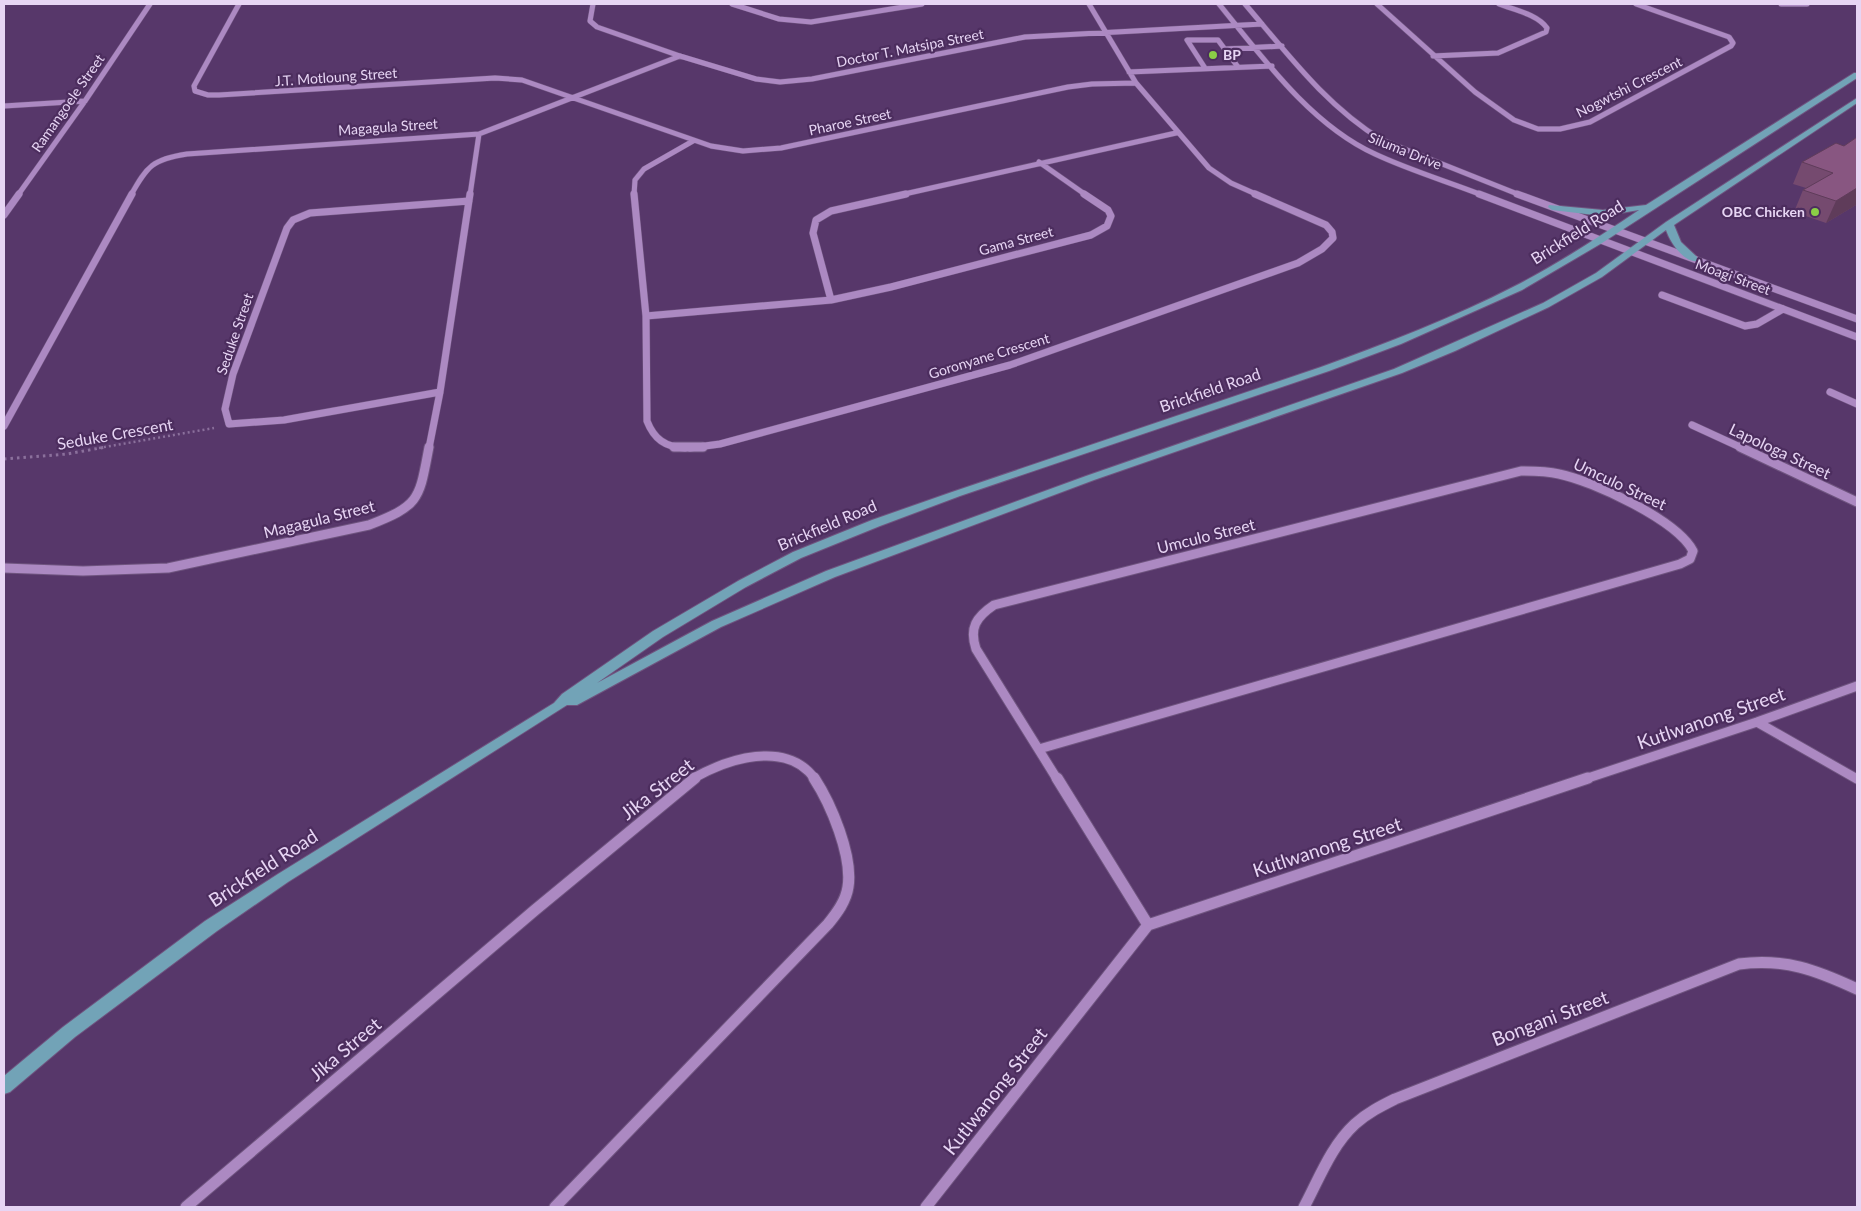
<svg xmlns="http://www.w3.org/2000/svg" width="1861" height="1211" font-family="Lato,sans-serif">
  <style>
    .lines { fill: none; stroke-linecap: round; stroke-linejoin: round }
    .minor-far3-casing { stroke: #6f547f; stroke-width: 6 }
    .minor-far2-casing { stroke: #6f547f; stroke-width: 8 }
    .minor-far1-casing { stroke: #6f547f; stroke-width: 11 }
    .minor-casing { stroke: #6f547f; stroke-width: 13 }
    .major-casing { stroke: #6f547f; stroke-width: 2 }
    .path-far1 { stroke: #8b709c; stroke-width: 2.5; stroke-dasharray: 2 3; stroke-linecap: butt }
    .path { stroke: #8b709c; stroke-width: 3; stroke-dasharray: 2.5 4; stroke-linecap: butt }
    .minor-far3 { stroke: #ac89c2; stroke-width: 5 }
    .minor-far2 { stroke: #ac89c2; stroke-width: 7 }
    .minor-far1 { stroke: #ac89c2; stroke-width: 9 }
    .minor { stroke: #ac89c2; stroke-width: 11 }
    .major { fill: #72a3b7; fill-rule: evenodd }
    .wall { fill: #754a6f }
    .shaded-wall { fill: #5f3c5a }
    .building { fill: #885681; stroke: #5f3c5a }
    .poi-dot { fill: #8bce46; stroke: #4c2d5e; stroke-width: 2 }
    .labels { text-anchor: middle; stroke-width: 4.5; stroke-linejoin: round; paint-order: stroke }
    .far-street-label { font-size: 14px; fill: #e7d5f4; stroke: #4c2d5e }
    .far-poi-label { font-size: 14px; font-weight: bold; fill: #e7d5f4; stroke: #4c2d5e; text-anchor: start }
    .street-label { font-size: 16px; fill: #e7d5f4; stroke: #4c2d5e }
    .near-street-label { font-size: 19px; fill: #e7d5f4; stroke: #4c2d5e }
  </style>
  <rect width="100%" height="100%" fill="#57376a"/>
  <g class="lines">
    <g class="minor-far3-casing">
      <path id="minor-far3" d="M239,4L194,86L195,91L208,95H219L495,78L522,80L711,146L743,151L781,148L1068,87L1092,84L1136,83
        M593,4L590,21L597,27L680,56L756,79L780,82L812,79L1025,37L1262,24
        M732,4L779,19L811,22L922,4
        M1089,4L1136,83L1209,168L1231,183L1258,195
        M1219,4C1262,57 1311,125 1375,154C1409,170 1446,181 1482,195
        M1245,4C1287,53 1326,106 1382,140L1520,195
        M1377,4L1475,92L1514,120L1538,129H1560L1590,122L1731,46L1733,43L1729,37L1636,4
        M1781,4H1807
        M1225,49L1282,46
        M1433,56L1498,53L1546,32L1547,28C1537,14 1514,10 1499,4
        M1205,68L1187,40H1218L1238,67
        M1129,72L1272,66
        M4,106L85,101
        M1039,162L1086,195
        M18,195L85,101L150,4
        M131,195C147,166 153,159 187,154L479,134L680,56
        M470,195L479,134
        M634,195L635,180L644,169L693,141
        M900,195L1176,133"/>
    </g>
    <g class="minor-far2-casing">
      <path id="minor-far2" d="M634,194L646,316L647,421C654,439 665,447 685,448
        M1479,194L1857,337
        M1517,194L1857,319
        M4,215L19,194
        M1662,295L1745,326L1757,324L1783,309
        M831,300L813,233L816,220L831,211L906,194
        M646,316L831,300L891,287L1091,235L1107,226L1111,216L1108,210L1084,194
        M440,392L284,420L229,424L225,409L233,374L287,228L293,220L310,213L469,201
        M1830,392L1857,404
        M1692,425L1742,448
        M4,426L132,194
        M429,448L440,392L470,194
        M690,448L720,444L1010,365L1298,263L1322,249L1333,238L1332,232L1326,225L1255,194"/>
    </g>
    <g class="minor-far1-casing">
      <path id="minor-far1" d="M674,447H703
        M1740,447L1857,502
        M4,568L83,571L168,568L369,525C421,505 419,499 429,447
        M1757,722L1857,779
        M1039,749L1680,564L1690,559L1693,551C1677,520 1593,481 1559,474C1546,471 1534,471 1521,471L994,605C976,617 969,628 976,649L1057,779
        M692,779C727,759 786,739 815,779
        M1585,779L1757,722L1857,686"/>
    </g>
    <g class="minor-casing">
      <path id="minor" d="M1057,778L1148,925
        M186,1207L535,910L695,778
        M555,1207L828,924C837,913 846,901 848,887C853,856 831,804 814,778
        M926,1207L1148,925L1588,778
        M1304,1207C1319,1179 1331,1146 1355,1124C1367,1113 1381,1106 1395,1099L1739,964C1785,958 1816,970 1857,989"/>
    </g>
    <g class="major-casing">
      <path id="major" d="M1854,73H1857V78L1602,243L1522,290L1401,344L1329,371L960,496L880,526L801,558L746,587L663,637L597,683L712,621L826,571L1086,476L1394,369L1543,303L1596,273L1666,222L1857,98V103L1674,225L1681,242L1697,257V261C1684,263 1670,242 1666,230L1602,277L1549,307L1455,351L1402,373L1094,480L835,577L721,627L577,705H567L288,882L217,931L75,1037L10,1092L4,1094V1076L63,1027L205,921L278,874L554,703L562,694L653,631L738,581L793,552L872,520L952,492L1321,367C1387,343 1453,318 1515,286C1558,264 1599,237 1639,210L1603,216L1552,210L1548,207L1549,205L1603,210L1646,205Z"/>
    </g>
    <path class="path-far1" d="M99,448L214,428"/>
    <path class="path" d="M4,459L67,454L106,447"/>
    <use href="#minor-far3" class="minor-far3"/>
    <use href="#minor-far2" class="minor-far2"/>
    <use href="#minor-far1" class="minor-far1"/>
    <use href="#minor" class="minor"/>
    <use href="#major" class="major"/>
  </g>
  <path class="wall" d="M1857,137V205H1856L1826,223L1794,212L1803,190L1806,188L1793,184L1802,162L1844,146Z"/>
  <path class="shaded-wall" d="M1857,188V202L1856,205L1826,223L1836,201Z"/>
  <path class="building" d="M1857,137V188L1836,201L1803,190L1833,173L1802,162L1836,143L1844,146Z"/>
  <g class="poi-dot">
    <circle cx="1213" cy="55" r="5"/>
    <circle cx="1815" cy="212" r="5"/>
  </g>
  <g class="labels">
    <g class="far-street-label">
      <text transform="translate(910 48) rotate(-11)" y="5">Doctor T. Matsipa Street</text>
      <text transform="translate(336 77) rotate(-4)" y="5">J.T. Motloung Street</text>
      <text transform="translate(1629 87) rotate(-27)" y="5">Nogwtshi Crescent</text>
      <text transform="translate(68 103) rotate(-55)" y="5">Ramangoele Street</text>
      <text transform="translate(850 122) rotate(-12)" y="5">Pharoe Street</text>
      <text transform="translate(388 127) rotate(-4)" y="5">Magagula Street</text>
      <text transform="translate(1405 151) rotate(22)" y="5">Siluma Drive</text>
      <text transform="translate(1016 241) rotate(-15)" y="5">Gama Street</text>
      <text transform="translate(1733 277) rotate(20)" y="5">Moagi Street</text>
      <text transform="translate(235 334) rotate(-71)" y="5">Seduke Street</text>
      <text transform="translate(989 356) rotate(-17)" y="5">Goronyane Crescent</text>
    </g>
    <g class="far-poi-label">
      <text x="1223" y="60">BP</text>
      <text x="1805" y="217" text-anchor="end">OBC Chicken</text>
    </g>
    <g class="street-label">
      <text transform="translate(1577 232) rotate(-32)" y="6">Brickfield Road</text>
      <text transform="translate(1210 390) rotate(-19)" y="6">Brickfield Road</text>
      <text transform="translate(115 434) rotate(-10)" y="6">Seduke Crescent</text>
      <text transform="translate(1780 451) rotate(25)" y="6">Lapologa Street</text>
      <text transform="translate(1620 484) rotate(25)" y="6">Umculo Street</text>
      <text transform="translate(319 519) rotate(-14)" y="6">Magagula Street</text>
      <text transform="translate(827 525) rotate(-23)" y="6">Brickfield Road</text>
      <text transform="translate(1206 536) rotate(-14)" y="6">Umculo Street</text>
    </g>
    <g class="near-street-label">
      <text transform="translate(1711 718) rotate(-19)" y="7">Kutlwanong Street</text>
      <text transform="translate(657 789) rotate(-38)" y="7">Jika Street</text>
      <text transform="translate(1327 847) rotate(-18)" y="7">Kutlwanong Street</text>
      <text transform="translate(263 868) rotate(-33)" y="7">Brickfield Road</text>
      <text transform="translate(1550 1018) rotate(-21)" y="7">Bongani Street</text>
      <text transform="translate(345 1049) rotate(-40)" y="7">Jika Street</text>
      <text transform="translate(995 1091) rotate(-52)" y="7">Kutlwanong Street</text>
    </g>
  </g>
  <rect width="1861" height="1211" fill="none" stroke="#e7d5f4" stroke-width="10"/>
</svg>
